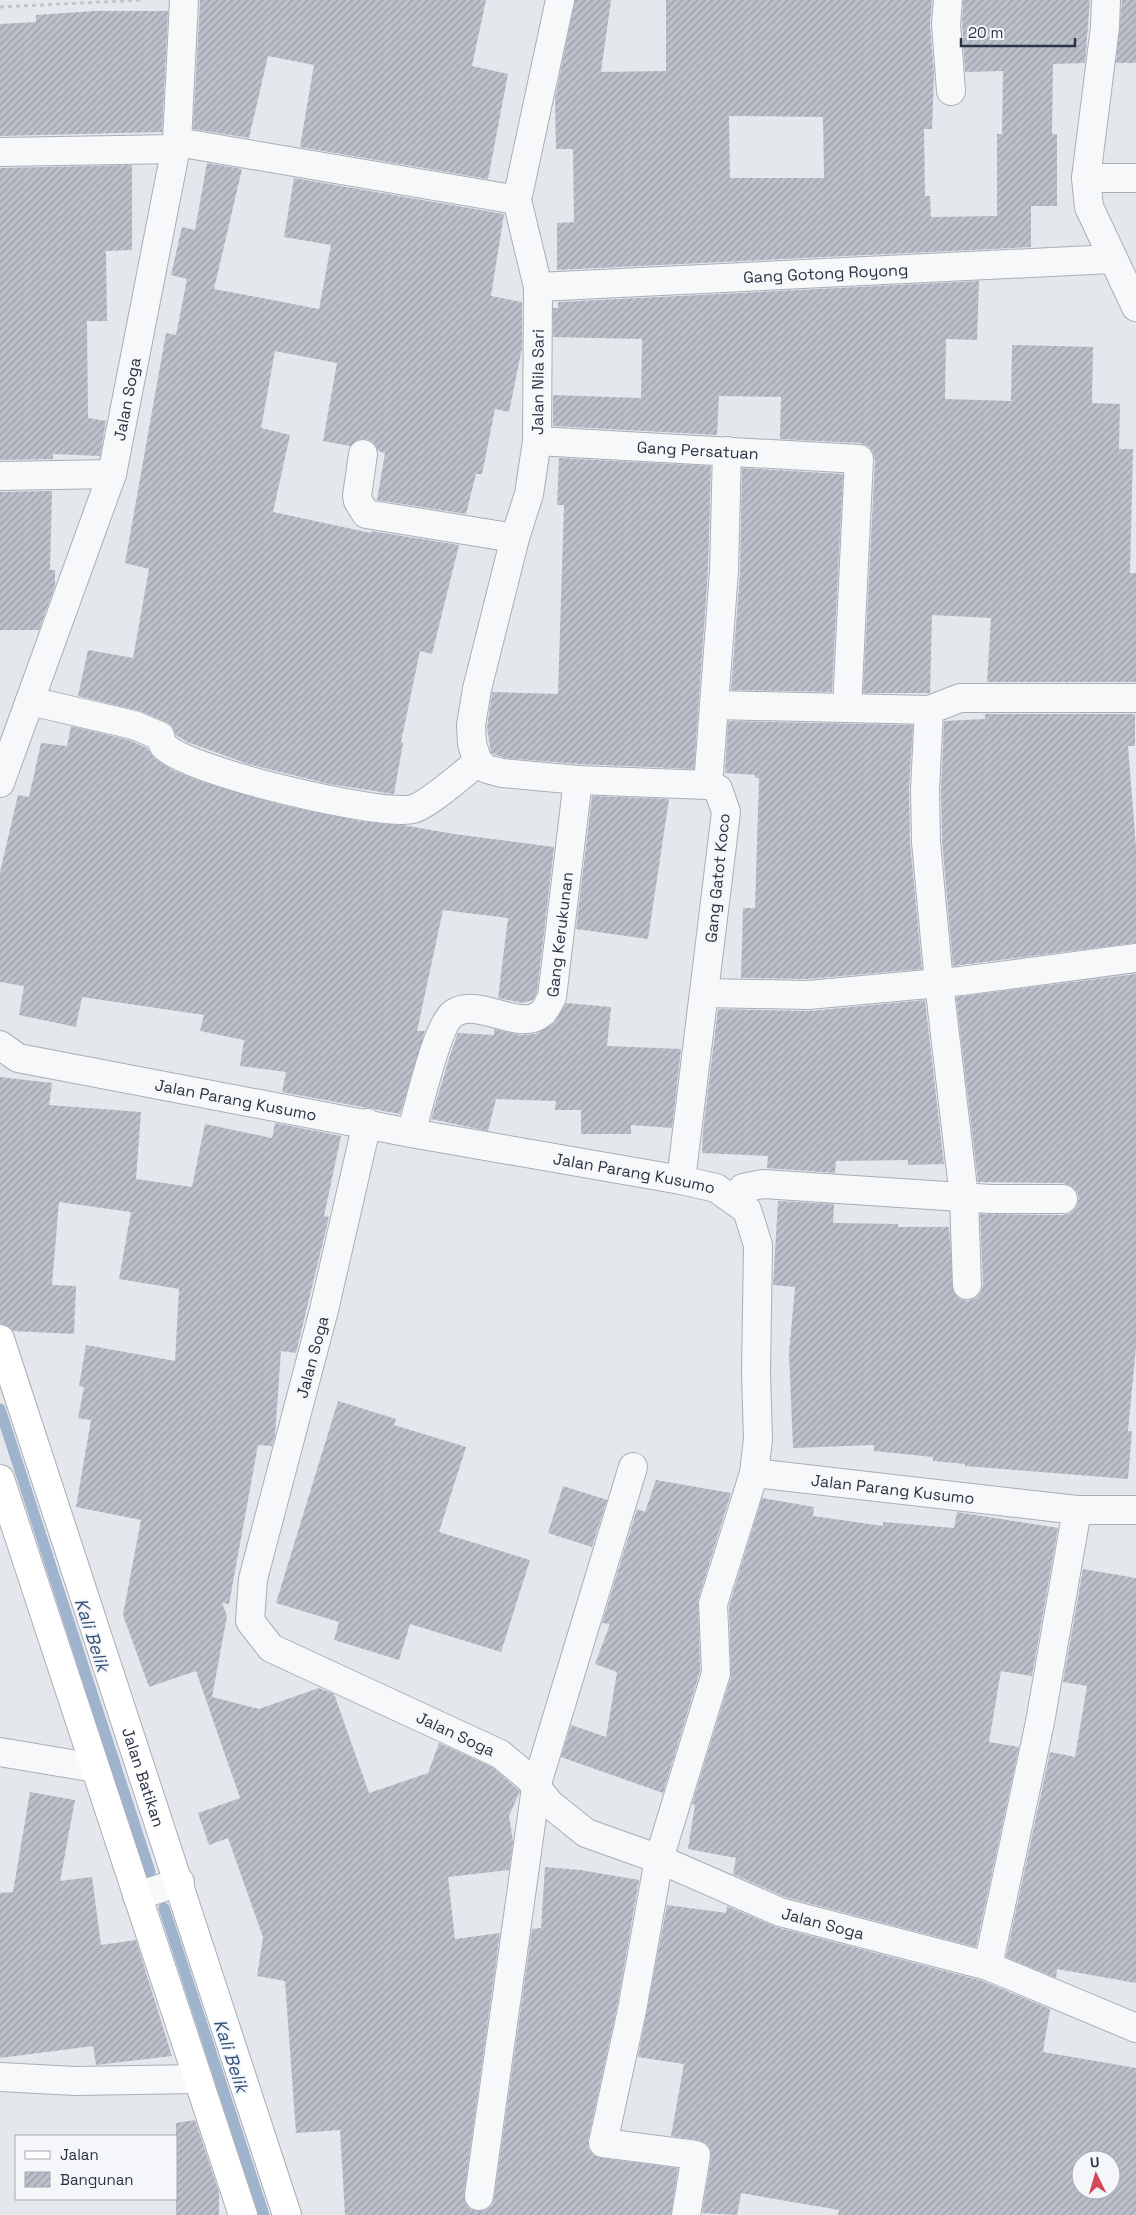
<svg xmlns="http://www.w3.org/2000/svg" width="1136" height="2215" font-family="'Space Grotesk',sans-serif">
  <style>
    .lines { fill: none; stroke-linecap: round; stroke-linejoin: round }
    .stream { stroke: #9fb4cc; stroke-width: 11 }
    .building { fill: url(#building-hatch); fill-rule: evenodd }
    .minor-casing { stroke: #a9aeb7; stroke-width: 30 }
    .tertiary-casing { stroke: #a9aeb7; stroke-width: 30 }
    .secondary-casing { stroke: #a9aeb7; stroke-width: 30 }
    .path { stroke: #c2c5cb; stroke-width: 3; stroke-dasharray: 4 4; stroke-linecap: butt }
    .minor { stroke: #f7f8fa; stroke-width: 28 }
    .tertiary { stroke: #f7f8fa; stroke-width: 28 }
    .secondary { stroke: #fff; stroke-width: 28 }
    .labels { text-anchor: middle; stroke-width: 4; stroke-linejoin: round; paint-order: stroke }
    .street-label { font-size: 16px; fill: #2b3445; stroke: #f4f6f9 }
    .water-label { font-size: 18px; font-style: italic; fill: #34527a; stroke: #f4f6f9 }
  </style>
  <defs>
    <pattern id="building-hatch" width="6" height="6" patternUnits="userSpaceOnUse" patternTransform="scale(1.25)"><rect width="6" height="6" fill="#bbc0ca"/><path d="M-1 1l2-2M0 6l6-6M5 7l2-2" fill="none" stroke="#989da6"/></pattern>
  </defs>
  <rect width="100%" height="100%" fill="#e4e7ec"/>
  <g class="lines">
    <path class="stream" d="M0,1409L150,1872
      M164,1908L264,2215"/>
  </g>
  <path class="building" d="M200,0H486L472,66L508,74L488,179L300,147L314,65L268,56L249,138L193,129Z
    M575,0H611L601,72L666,71V0H932L930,25L934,74L932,129H924L925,196H930L931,217L997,216V134H1002L1003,71L965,72L962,24L963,0H1090L1085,63L1053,64L1052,134H1057V206H1031V247L557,270V223L574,222L573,149H556L555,98ZM729,116L823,117L824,178H730Z
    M1122,0H1136V63H1116Z
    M94,11H168L162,132L0,136V24L36,22V15Z
    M207,163L242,169L214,289L319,309L331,245L284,237L294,178L504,214L491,296L522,302V348L509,412L495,409L482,474H476L466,514L377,500L385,453L378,451L373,442L366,439L357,440L350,446L323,441L337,363L275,351L261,428L290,435L273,512L371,533V531L459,545L432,654L420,651L401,742L403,743L394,794L329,784L248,764L187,742L176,735L172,726L166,722L140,711L78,696L88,650L133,658L149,569L125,563L166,333L176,335L187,279L171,275L182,227L195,230Z
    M132,165V250L106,251L107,321H87L88,418L106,421L100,456L53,454V459L0,460V168Z
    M979,281L977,340L946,339L945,399L1011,401L1012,345L1093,347L1092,403L1120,404L1119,449H1133L1130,573H1136V682H987L991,618L932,615L930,693H863L875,460L873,452L868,446L860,443L780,439L781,397L719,396L717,435L553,426V395L641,398L642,339L553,337V308H558V302Z
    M559,458L711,466L708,570L694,769L579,764L505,758L491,753L487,728L492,692L558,694L564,505H557Z
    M742,468L843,474L832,692L731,690L740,572Z
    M52,491L50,570H55V586L39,630H0V492Z
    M985,714H1135V746H1128L1136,847V943L953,966L942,841L941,789L944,721L985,719Z
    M728,721L913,725L909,788L910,842L922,969L807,979L741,978L743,908H755L759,778H755V775L725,773Z
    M71,726L129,740L147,748L155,759L174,771L203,782L281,805L360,821L402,825L454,834L554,847L537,992L533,1000L523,1003L498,998L508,918L443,910L417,1031H425L400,1114L282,1092L286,1072L240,1066L244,1040L200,1031L204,1015L82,997L76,1027L19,1015L24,986L0,982V872L18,795L29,797L41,743L67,746Z
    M592,796L669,799L648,939L576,929Z
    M1136,974V1347L1128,1431H1132L1128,1479L965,1466V1464L933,1461V1457L874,1451V1445L793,1448L789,1353L795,1287L773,1285L778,1201L834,1204L833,1223L898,1224V1227H949L954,1293L960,1299L968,1301L976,1298L981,1292L983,1284L980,1214L1063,1215L1070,1213L1076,1207L1079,1199L1077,1192L1071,1186L1063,1183L978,1182L956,997Z
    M925,1000L944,1164L908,1165V1160L836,1161L835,1173L767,1168L768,1156L702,1153L703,1130L718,1009L809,1011Z
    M566,1003L611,1007L607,1046L681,1049L672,1128L631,1125V1134H581V1110H555L556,1101L496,1099L488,1131L431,1119L450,1055L458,1033L494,1035V1029L520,1035L535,1034L554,1023Z
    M0,1077L52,1083L49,1105L141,1112L136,1179L192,1187L205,1124L272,1138L275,1123L341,1136L324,1216L329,1217L296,1353L281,1351L275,1435L272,1446L258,1445L229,1604L222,1603L227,1616L212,1697L259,1709L319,1688L334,1694L369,1793L428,1773L439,1743L492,1767L520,1791L509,1816L513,1842L509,1870L448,1877L455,1939L500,1933L464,2194L465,2202L470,2209L477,2211L485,2210L492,2205L494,2198L532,1929L541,1928L545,1867L580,1870L639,1880L617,2007L588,2140V2148L593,2155L601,2158L678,2168L671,2215H345L340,2130L296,2133L285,1981L257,1976L263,1937L228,1838L209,1845L198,1813L240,1798L196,1671L149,1687L123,1615L141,1520L76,1507L91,1420L78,1418L84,1387L79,1386L86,1345L175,1361L179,1289L119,1279L131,1212L59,1202L52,1285L76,1286L74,1334L13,1331L10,1327L0,1324Z
    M338,1401L396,1419L394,1425L466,1447L439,1532L530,1560L501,1652L410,1624L399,1660L334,1640L339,1622L276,1603Z
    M656,1480L731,1493L698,1600L700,1671L663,1793L561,1757L571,1725L606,1737L617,1672L595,1664L610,1624L602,1623L637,1509L645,1512Z
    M563,1486L607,1500L592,1547L548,1533Z
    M762,1498L814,1507L813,1516L883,1526V1522L954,1528L957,1512L1058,1528L1032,1676L1001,1671L989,1742L1019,1747L976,1947L785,1897L733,1874L736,1858L688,1849L695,1805L692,1804L731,1677L729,1606Z
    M1083,1569L1136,1578V1983L1057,1969L1056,1978L1006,1957L1050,1752L1075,1757L1087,1686L1063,1682Z
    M30,1792L75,1800L60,1881L92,1877L101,1945L136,1940L172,2056L96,2065L93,2046L0,2058V1893L13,1892Z
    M667,1905L726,1913L727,1906L776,1927L983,1981L1050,2009L1043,2052L1136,2068V2215H838L839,2210L741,2193L737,2215L702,2213L711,2158L710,2149L706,2143L698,2140L671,2136L684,2064L638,2057ZM1081,2160H1111V2190H1081Z
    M195,2120L219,2192V2215H176V2123Z"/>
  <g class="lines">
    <g class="minor-casing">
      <g id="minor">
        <path d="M948,0L946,24L951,91"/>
        <path d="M1106,0L1105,27L1086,178L1089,207L1136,307"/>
        <path d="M177,142L517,200"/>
        <path d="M0,152L176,149"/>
        <path d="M1086,178H1136"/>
        <path id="s1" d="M538,287L1112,259"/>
        <path id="s2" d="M537,441L859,459L847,708"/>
        <path d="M363,454L357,496L358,501L366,514L515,538"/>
        <path d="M0,476L112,474"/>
        <path d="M30,701L134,725L160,736C161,739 162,744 164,746C186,771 380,817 413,809C428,805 464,773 478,762"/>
        <path d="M714,705L929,710L960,698H1136"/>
        <path d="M929,710L925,789L926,842L939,983L964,1197L967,1285"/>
        <path id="s3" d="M478,762L472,744L471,725L477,689L515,538L529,494L537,441L538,287L517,200L560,0"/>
        <path d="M478,762L487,769L502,773L578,780L708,785L718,789L726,812L681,1180"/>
        <path id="s4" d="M0,783L112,474L177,142L184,0"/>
        <path d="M708,785L724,571L727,451"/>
        <path d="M705,993L808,995L961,981L1136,958"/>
        <path id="s5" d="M0,1045L18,1058L411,1133L681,1180L716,1188L747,1210L758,1245L756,1373L758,1439L754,1473L1077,1510H1136"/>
        <path id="s6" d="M367,1123L324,1310L253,1579L250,1621L271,1648L500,1754L529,1778L550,1804L586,1833L659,1859L780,1912L988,1966L1136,2028"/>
        <path id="s7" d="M411,1133C418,1111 437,1023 454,1013C479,997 520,1033 542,1013C546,1010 549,1002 552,997L578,780"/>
        <path d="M732,1199L743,1188L763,1184L991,1199H1063"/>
        <path d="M0,1752L95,1768"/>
        <path d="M988,1966L1040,1722L1077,1510"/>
        <path d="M0,2077L75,2081L198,2079"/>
        <path d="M479,2196L536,1787L633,1467"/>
        <path d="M686,2215L696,2155L603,2143L632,2010L659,1859L716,1673L713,1604L754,1473"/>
      </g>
    </g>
    <g class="tertiary-casing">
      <path id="tertiary" d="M137,1896L180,1882"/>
    </g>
    <g class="secondary-casing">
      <g id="secondary">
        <path id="s8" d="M0,1339L287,2215"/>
        <path d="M0,1479L243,2215"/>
      </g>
    </g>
    <path class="path" d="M0,7L142,0"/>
    <use href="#minor" class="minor"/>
    <use href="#tertiary" class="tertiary"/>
    <use href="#secondary" class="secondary"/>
  </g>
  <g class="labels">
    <g class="street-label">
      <text dy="6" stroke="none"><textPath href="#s1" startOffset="288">Gang Gotong Royong</textPath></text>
      <text dy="6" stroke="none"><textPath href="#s3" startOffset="389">Jalan Nila Sari</textPath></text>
      <text dy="6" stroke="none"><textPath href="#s4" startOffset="405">Jalan Soga</textPath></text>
      <text dy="6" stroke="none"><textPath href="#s2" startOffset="161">Gang Persatuan</textPath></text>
      <text transform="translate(717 878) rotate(-84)" y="6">Gang Gatot Koco</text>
      <text dy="6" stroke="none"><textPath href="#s7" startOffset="302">Gang Kerukunan</textPath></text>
      <text dy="6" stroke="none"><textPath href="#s5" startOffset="244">Jalan Parang Kusumo</textPath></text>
      <text dy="6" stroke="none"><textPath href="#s5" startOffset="649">Jalan Parang Kusumo</textPath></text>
      <text transform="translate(312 1357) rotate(-75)" y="6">Jalan Soga</text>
      <text dy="6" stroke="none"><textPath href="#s5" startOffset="1175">Jalan Parang Kusumo</textPath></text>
      <text dy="6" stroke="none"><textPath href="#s6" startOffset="750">Jalan Soga</textPath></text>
      <text dy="6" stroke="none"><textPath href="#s8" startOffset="461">Jalan Batikan</textPath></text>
      <text dy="6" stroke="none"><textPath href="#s6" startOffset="1170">Jalan Soga</textPath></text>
    </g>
    <g class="water-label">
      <text transform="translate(92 1635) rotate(72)" y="6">Kali Belik</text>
      <text transform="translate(231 2056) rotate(72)" y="6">Kali Belik</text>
    </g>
  </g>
  <rect x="15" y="2135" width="162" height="65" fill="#f4f6f9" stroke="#a4a8b1"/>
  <rect x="25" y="2151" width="25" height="8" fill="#ffffff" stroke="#a4a8b1"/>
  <text x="60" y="2160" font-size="15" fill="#2b3445">Jalan</text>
  <rect x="25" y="2172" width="25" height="15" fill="url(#building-hatch)" stroke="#a4a8b1"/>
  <text x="60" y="2185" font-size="15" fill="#2b3445">Bangunan</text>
  <g transform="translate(1096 2175) rotate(355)"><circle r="24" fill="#f4f6f9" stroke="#a4a8b1"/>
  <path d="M0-4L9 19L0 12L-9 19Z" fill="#d1495b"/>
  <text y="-8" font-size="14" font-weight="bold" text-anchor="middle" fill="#2b3445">U</text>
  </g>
  <path d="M961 38v8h114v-8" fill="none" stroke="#2b3445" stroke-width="2.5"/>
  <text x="968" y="38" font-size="15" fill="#2b3445" stroke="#f4f6f9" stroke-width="4" paint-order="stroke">20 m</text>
</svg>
